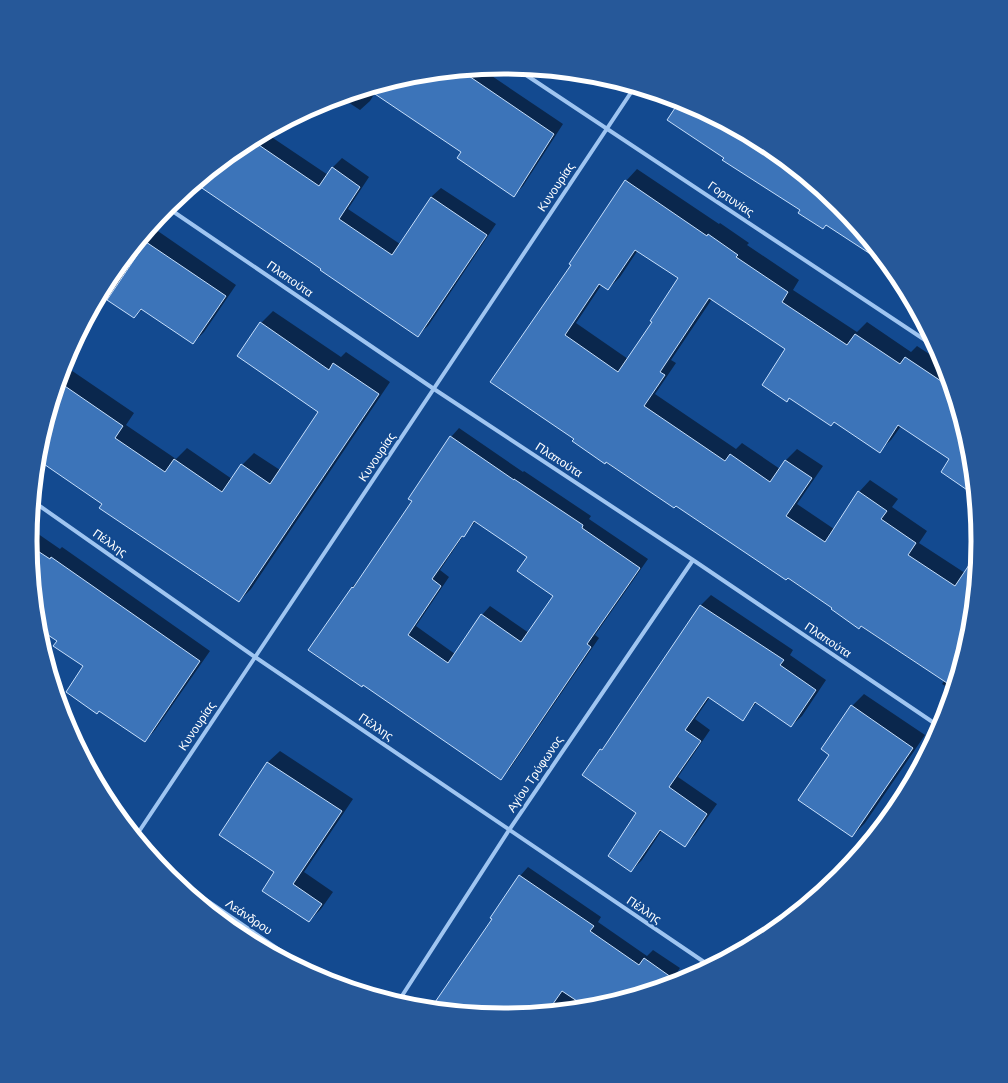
<svg xmlns="http://www.w3.org/2000/svg" width="1008" height="1083" font-family="'Nunito Sans',sans-serif">
  <style>
    .shadow { fill: #0007; fill-rule: evenodd }
    .building { fill: #3c74b9; stroke: #c6dffc; fill-rule: evenodd }
    .lines { fill: none; stroke-linecap: round; stroke-linejoin: round }
    .street { stroke: #9fc5f1; stroke-width: 4 }
    .labels { text-anchor: middle; stroke-width: 4; stroke-linejoin: round; paint-order: stroke }
    .street-label { font-size: 12px; fill: #fff; stroke: #134a90 }
    .rim { fill: none; stroke: #fff; stroke-width: 5 }
  </style>
  <rect width="100%" height="100%" fill="#134a90"/>
  <path class="shadow" d="M483,70L563,124L523,186L514,195L463,152L375,93L370,101L360,110L342,98L412,77Z
    M680,102L686,104L768,148L839,206L885,262L802,209L668,120Z
    M270,136L328,175L332,168L342,158L369,177L348,209L400,244L431,197L441,188L496,224L428,326L418,335L322,268L241,147L251,142L259,147Z
    M637,169L719,224L720,223L749,243L747,245L799,280L793,290L857,332L867,322L911,352L917,346L943,363L969,449L973,493L942,472L951,459L901,426L891,440L879,451L787,349L712,299L671,360L676,363L655,394L736,449L742,443L780,469L786,460L797,449L823,466L797,504L834,529L859,492L870,480L898,499L892,507L927,531L919,543L965,573L969,634L952,690L942,684L944,681L676,505L674,507L573,441L575,438L491,382L572,264L626,181ZM638,250L679,278L653,322L628,359L576,323L602,284L608,289L620,277Z
    M152,227L236,285L204,332L193,343L143,309L134,317L101,295L110,278Z
    M273,311L341,357L346,352L390,382L251,589L239,601L103,504L39,449L66,360L76,342L80,345L65,366L134,413L126,425L176,459L187,448L232,479L242,465L254,453L280,470L320,412L261,323Z
    M459,428L523,472L524,471L591,516L589,519L648,559L595,635L599,638L509,770L501,779L352,587L359,580L413,501L451,437ZM476,521L528,557L554,595L529,633L490,606L482,615L455,654L416,626L449,577L440,570L463,536Z
    M31,529L60,549L62,547L210,651L155,730L145,741L100,710L84,666L58,641L38,627L30,541Z
    M711,595L793,650L790,655L826,680L802,716L791,726L757,702L743,719L710,697L695,719L710,730L678,777L717,804L695,835L685,845L662,830L642,860L631,871L638,813L601,750L610,740L701,605Z
    M864,694L925,735L865,823L852,836L831,755L852,706Z
    M64,716L77,730L73,735L66,723Z
    M280,751L353,799L304,872L333,892L321,909L309,921L276,872L220,835L268,762Z
    M528,867L601,917L598,922L647,956L653,950L680,968L676,974L684,980L596,1006L504,1015L433,1008L493,918L520,876Z"/>
  <path class="building" d="M463,72L554,134L514,197L457,158L461,152L369,90L412,77Z
    M679,102L686,104L768,148L839,206L878,253L875,257L826,225L823,229L798,213L800,210L722,160L724,158L667,120Z
    M253,141L319,186L332,167L360,187L339,219L392,255L431,197L487,235L418,337L320,270L321,269L196,184L241,147Z
    M625,180L707,236L708,234L738,255L736,257L788,292L782,302L847,345L855,334L900,364L905,357L950,387L969,449L973,494L941,472L949,459L898,425L880,453L834,422L831,426L789,398L787,402L762,385L785,349L709,298L660,372L665,375L644,406L725,461L730,454L770,482L785,460L812,478L786,516L825,542L858,491L887,511L881,519L916,543L908,555L955,586L977,553L969,634L953,687L861,626L859,629L831,609L832,608L788,578L786,580L676,506L674,508L606,462L605,464L572,441L574,439L490,382L571,265L569,264ZM635,250L678,278L650,321L652,322L618,372L565,335L599,284L608,290Z
    M146,242L226,296L193,344L141,309L134,318L107,300Z
    M260,322L329,370L333,363L379,394L239,602L99,508L102,504L38,460L39,449L59,382L123,426L115,438L165,472L174,459L222,492L241,464L270,484L318,412L237,356Z
    M450,436L514,480V479L583,525L582,528L640,568L587,644L591,647L501,780L363,685L362,687L308,650L352,587L353,588L412,501L408,499ZM474,521L527,557L517,571L553,596L521,642L481,614L448,663L408,635L441,586L432,579L462,536L464,537Z
    M30,546L50,559L51,557L200,661L145,742L99,711L97,714L66,692L83,666L53,646L57,641L39,629Z
    M700,605L784,660L780,665L816,690L791,727L755,702L743,721L708,697L685,730L701,741L669,787L707,814L685,847L660,830L631,872L608,856L636,813L582,775L600,749L602,750Z
    M851,705L913,748L852,837L798,800L829,755L821,749Z
    M267,762L342,811L293,884L322,904L309,922L262,891L274,872L219,835Z
    M519,875L594,926L590,931L639,965L644,958L678,982L596,1006L586,1007L562,991L548,1011L504,1016L431,1008L492,919L490,918Z"/>
  <g class="lines">
    <path class="street" d="M517,69L934,346
      M168,208L434,389L693,560L940,727
      M34,502L255,657L710,966
      M136,836L634,88
      M165,872L322,979
      M398,1002L509,830L693,560"/>
  </g>
  <g class="labels">
    <g class="street-label">
      <text transform="translate(556 187) rotate(-56)" y="4">Κυνουρίας</text>
      <text transform="translate(731 199) rotate(34)" y="4">Γορτυνίας</text>
      <text transform="translate(290 279) rotate(35)" y="4">Πλαπούτα</text>
      <text transform="translate(377 457) rotate(-56)" y="4">Κυνουρίας</text>
      <text transform="translate(559 460) rotate(33)" y="4">Πλαπούτα</text>
      <text transform="translate(110 543) rotate(35)" y="4">Πέλλης</text>
      <text transform="translate(828 640) rotate(34)" y="4">Πλαπούτα</text>
      <text transform="translate(197 726) rotate(-56)" y="4">Κυνουρίας</text>
      <text transform="translate(376 727) rotate(34)" y="4">Πέλλης</text>
      <text transform="translate(535 774) rotate(-56)" y="4">Αγίου Τρύφωνος</text>
      <text transform="translate(644 910) rotate(34)" y="4">Πέλλης</text>
      <text transform="translate(249 917) rotate(34)" y="4">Λεάνδρου</text>
    </g>
  </g>
  <path d="M0 0H1008V1083H0ZM37 541a467 467 0 1 1 934 0a467 467 0 1 1-934 0Z" fill="#265899" fill-rule="evenodd"/>
  <path class="rim" d="M37 541a467 467 0 1 1 934 0a467 467 0 1 1-934 0Z"/>
</svg>
